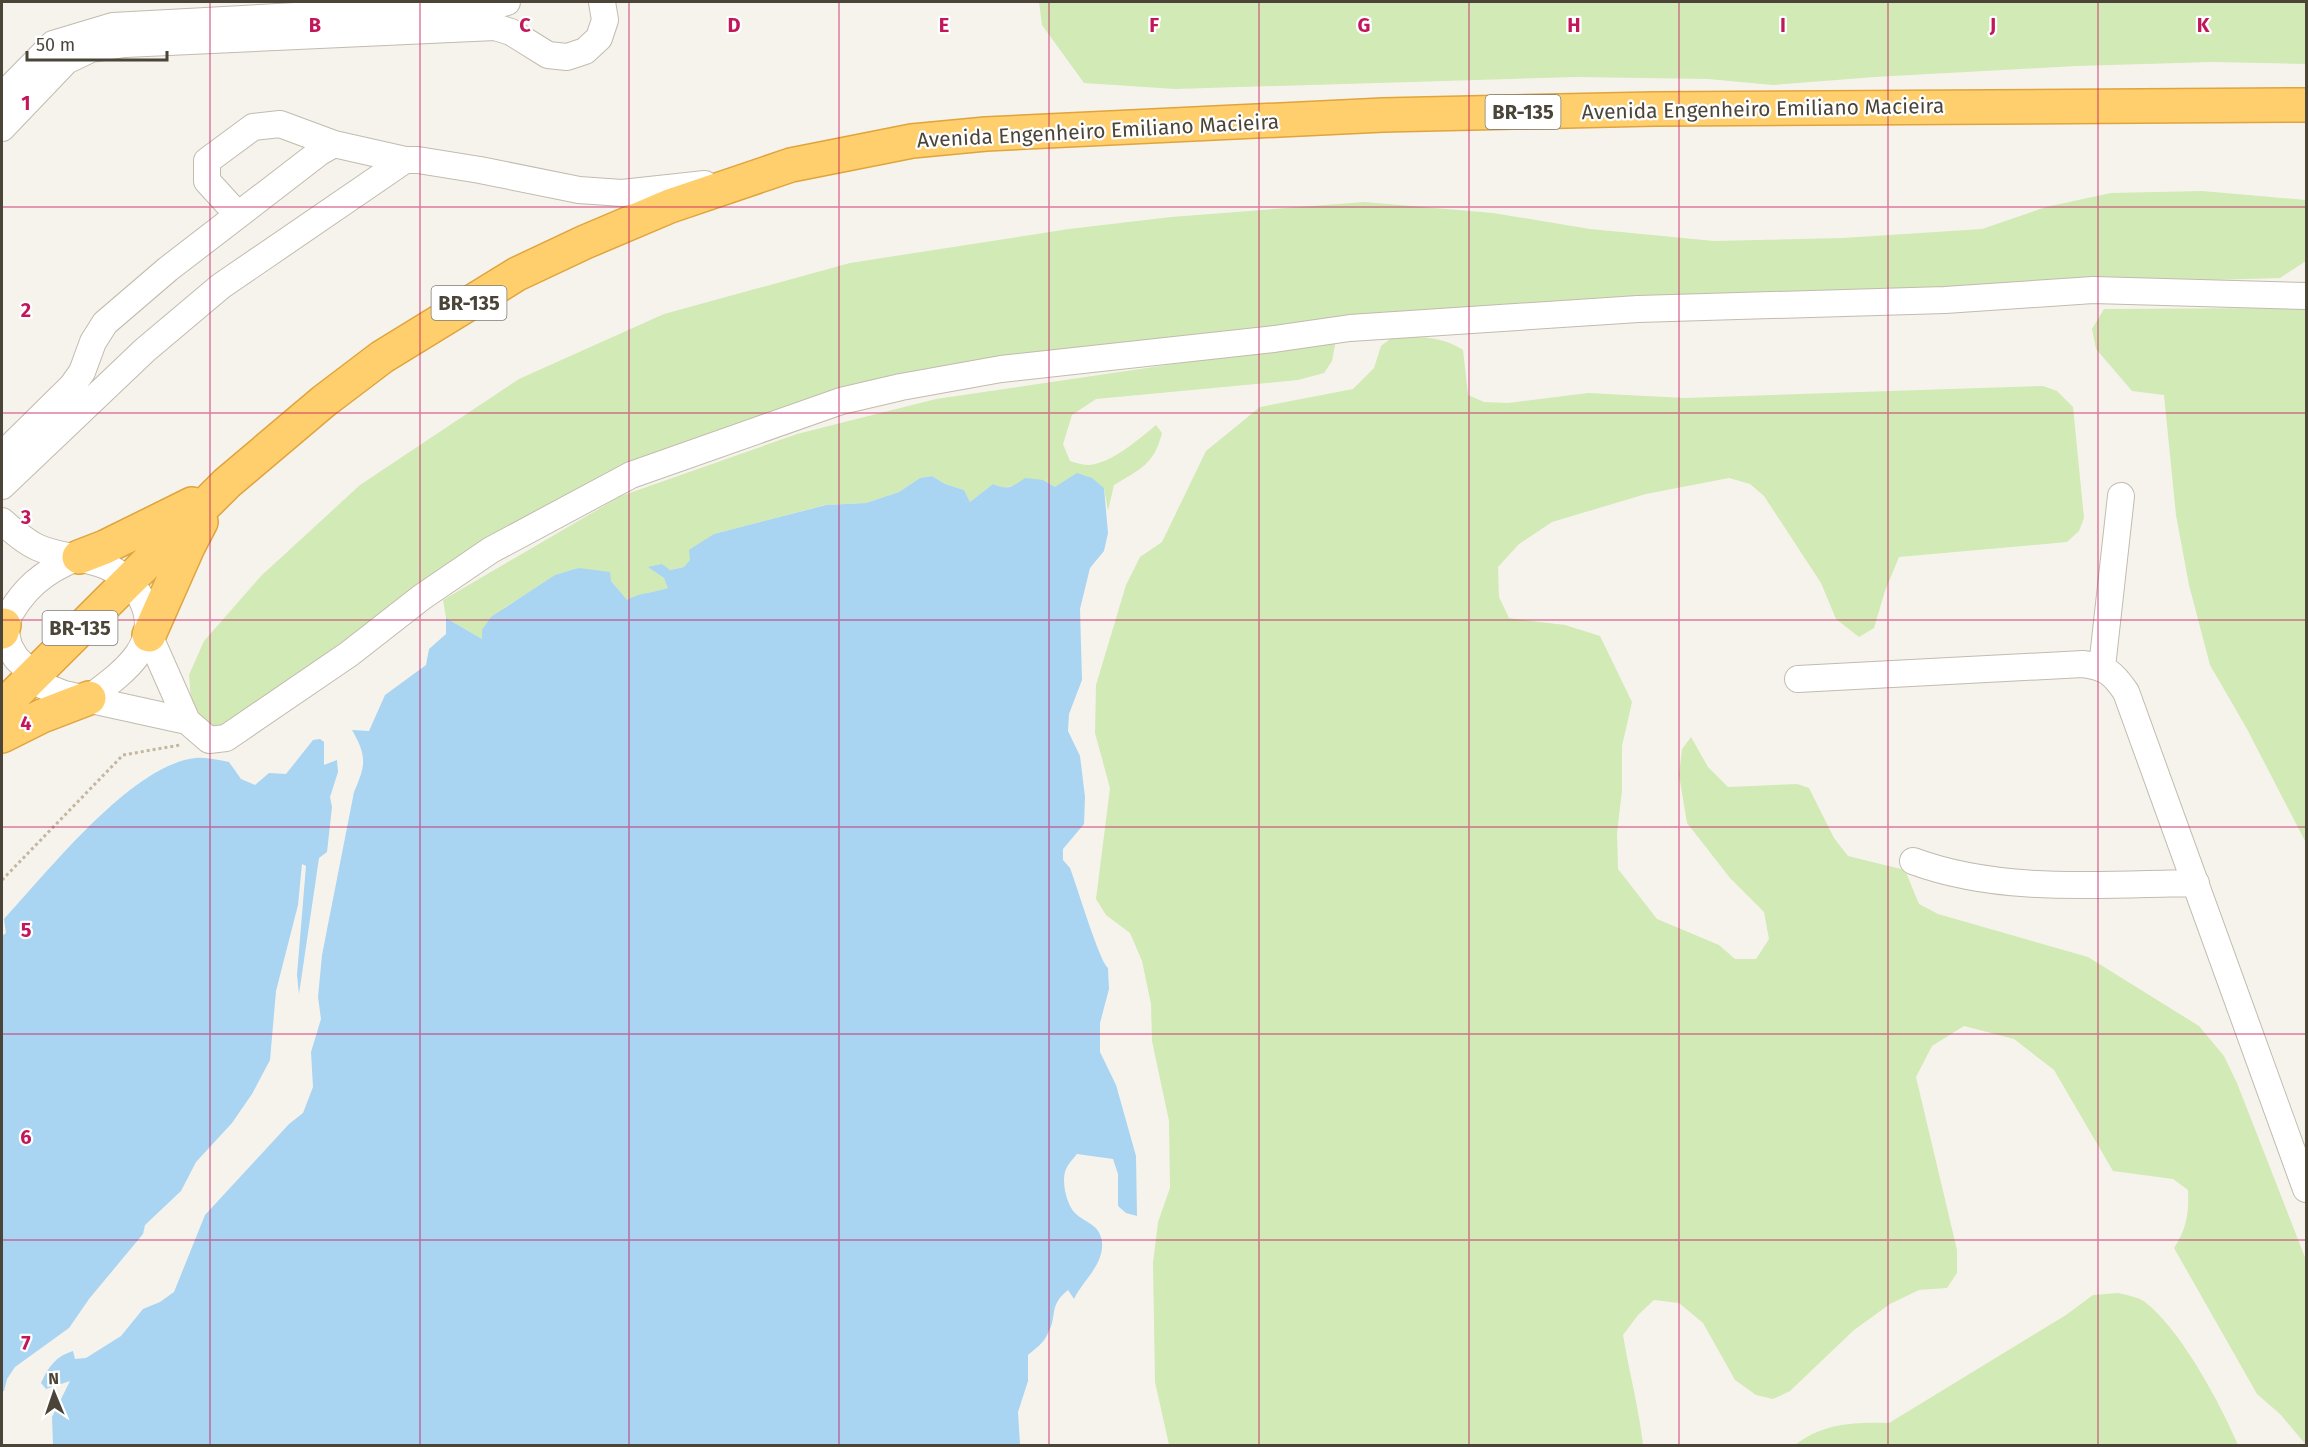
<svg xmlns="http://www.w3.org/2000/svg" width="2308" height="1447" font-family="'Fira Sans',sans-serif">
  <style>
    .green { fill: #d2eab5 }
    .water { fill: #a9d4f2 }
    .lines { fill: none; stroke-linecap: round; stroke-linejoin: round }
    .minor-casing { stroke: #c2bbae; stroke-width: 28 }
    .highway-casing { stroke: #e0a43c; stroke-width: 36 }
    .path { stroke: #c4b79f; stroke-width: 3; stroke-dasharray: 3 3; stroke-linecap: butt }
    .minor { stroke: #fff; stroke-width: 26 }
    .highway { stroke: #ffcf6e; stroke-width: 33 }
    .grid { fill: none; stroke: #c2185b; stroke-width: 1.5; stroke-opacity: 0.55 }
    .labels { text-anchor: middle; stroke-width: 4.5; stroke-linejoin: round; paint-order: stroke }
    .shield { fill: #fff; stroke: #817c74; stroke-width: 1.5 }
    .shield-label { font-size: 20px; font-weight: bold; fill: #4b4439 }
    .street-label { font-size: 21px; fill: #4b4439; stroke: #fff }
    .grid-label { font-size: 20px; text-anchor: middle; font-weight: bold; fill: #c2185b; stroke: #fff; stroke-width: 4.5; stroke-linejoin: round; paint-order: stroke }
  </style>
  <rect width="100%" height="100%" fill="#f6f3ec"/>
  <path class="green" d="M1039,2H2306V64L2212,62L2076,66L1875,77L1773,85L1708,79L1576,77L1175,89L1084,83L1042,25Z
    M2202,191L2306,200V261L2280,278L1706,295L892,382L592,486L228,731L207,726L200,720L191,701L189,675L204,641L261,576L360,485L519,379L664,314L850,263L1069,229L1171,217L1364,202L1493,213L1590,229L1714,241L1843,238L1982,229L2046,207L2111,193Z
    M2306,308V843L2247,729L2210,665L2189,585L2176,515L2164,395L2132,391L2096,349L2092,329L2104,309Z
    M1394,336C1419,337 1442,336 1463,350L1468,395L1484,402L1508,403L1588,393L1684,398L2043,386L2057,391L2073,407L2084,518L2079,531L2067,542L1899,557L1885,591L1874,628L1859,637L1836,619L1821,583L1764,496L1750,484L1729,478L1646,494L1552,522L1519,544L1498,567L1499,597L1509,618L1565,625L1600,636L1632,702L1622,746V791L1617,833L1618,869L1657,919L1719,945L1735,959H1756L1769,939L1764,912L1730,878L1687,823L1679,775L1682,749L1691,737L1708,767L1728,787L1797,784L1809,788L1834,838L1848,856L1905,870L1919,904L1938,914L2088,957L2199,1026L2224,1056L2237,1083L2306,1260V1445L2281,1415L2257,1394L2174,1248C2187,1228 2189,1212 2188,1190L2173,1179L2113,1171L2054,1070L2014,1039L1964,1026L1932,1046L1916,1077L1957,1250V1273L1947,1288L1919,1290L1890,1304L1854,1330L1790,1391L1773,1399L1756,1395L1735,1380L1703,1323L1679,1303L1654,1300L1638,1315L1623,1335C1629,1372 1639,1408 1643,1445H1169L1155,1382L1153,1263L1158,1222L1170,1188L1169,1121L1152,1041L1151,1004L1142,961L1130,933L1106,915L1096,899L1110,788L1095,733L1096,685L1126,585L1140,557L1162,542L1206,451L1260,407L1353,389L1374,368L1381,346Z
    M1336,340L1332,361L1324,373L1298,380L1096,399L1072,415L1063,444L1070,461C1076,463 1083,465 1089,465C1112,463 1139,439 1156,425L1162,433C1154,465 1140,469 1114,485L1108,511L1104,488L1055,487L1043,480L1001,488L993,484L970,502L964,490L945,484L932,476L920,478L899,492L866,503L825,505L714,534L684,567L669,570L649,567L664,578L669,588C654,593 639,592 627,601L611,581L578,568L556,575L504,608L482,639L446,618L443,600L621,496L797,434L936,399Z
    M2118,1293C2127,1295 2138,1297 2145,1302C2181,1330 2220,1403 2238,1445H1795C1823,1423 1855,1422 1889,1423L2066,1315L2093,1295Z"/>
  <path class="water" d="M1077,473L1092,478L1104,488L1108,533L1104,551L1090,568L1080,609L1082,680L1069,714L1068,731L1080,756L1085,797L1084,824L1063,849V860L1070,868C1077,886 1099,960 1108,968L1109,989L1100,1023V1052L1116,1085L1136,1156L1137,1216L1126,1213L1118,1206V1174L1113,1159L1077,1154C1073,1159 1068,1164 1066,1169C1061,1180 1066,1204 1075,1213C1085,1223 1100,1224 1102,1242C1104,1265 1083,1280 1074,1299L1068,1290C1048,1306 1058,1315 1048,1333C1044,1343 1036,1348 1028,1355V1381L1018,1412L1020,1445H53L52,1417L70,1381L46,1389L41,1383C48,1367 56,1356 73,1351L75,1359L86,1358L121,1336L143,1309L160,1302L174,1292L205,1215L289,1124L303,1113L313,1087L311,1052L321,1019L318,997L322,955L354,792C366,765 367,756 352,730L369,731L385,695L426,665L429,649L446,634V618L482,639V630L491,617L555,575L578,568L610,572L611,581L627,600C640,592 654,593 668,588L664,578L648,567L662,564L670,570L684,567L690,560L689,550L714,534L826,505L866,503L899,492L920,478L932,476L945,484L964,490L970,502L993,484C1007,491 1014,486 1025,478L1043,480L1055,487Z
    M320,739L324,742V765L337,760L338,772L330,797L332,807L327,852L319,858L299,994L297,975L306,866L302,864L298,905L276,991L270,1060L252,1094L232,1123L196,1162L181,1191L145,1225L143,1234L89,1299L69,1328L15,1367L7,1379L4,1391H2V936L6,933L4,919C47,873 132,764 196,758C206,757 218,760 229,762L241,779L255,785L269,773L286,774L313,740Z"/>
  <g class="lines">
    <g class="minor-casing">
      <path id="minor" d="M2,96L53,44L113,26L496,5L507,2
        M2,128L66,61L91,49L125,44L495,27L511,32L548,55L567,57L585,51L599,38L605,20L602,2
        M238,215L207,181V161L253,127L280,124L334,144L405,160H418L480,170L579,190L622,193L705,184
        M2,455L72,386L82,372L93,342L105,323L168,269L320,152L334,144
        M2,486L145,350L221,286L405,160
        M2,521C13,531 25,542 39,548C60,557 84,557 106,566C121,573 135,585 142,600C164,645 121,674 89,698
        M2,615L9,646L16,658L44,686L64,694L187,721
        M4,625C21,590 43,571 79,557
        M149,635L187,721L209,740L226,738L349,654L422,597L491,550L631,475L841,401L901,387L1001,369L1274,339L1350,328L1638,309L1945,300L2093,290L2306,296
        M2102,667L2121,496
        M1798,679L2083,664C2106,667 2113,673 2126,692L2306,1189
        M1913,861C2002,894 2103,884 2196,883"/>
    </g>
    <g class="highway-casing">
      <path id="highway" d="M79,557L105,547L192,504
        M2,632L4,625
        M149,635L188,547L201,522
        M2,707L227,483L324,401L382,357L517,274L585,242L670,206L791,165L912,141L986,134L1383,115L1654,109L2306,105
        M2,736L42,716L89,698"/>
    </g>
    <path class="path" d="M2,880L123,755L180,745"/>
    <use href="#minor" class="minor"/>
    <use href="#highway" class="highway"/>
  </g>
  <path class="grid" d="M210,2V1446M420,2V1446M629,2V1446M839,2V1446M1049,2V1446M1259,2V1446M1469,2V1446M1679,2V1446M1888,2V1446M2098,2V1446M2,207H2306M2,413H2306M2,620H2306M2,827H2306M2,1034H2306M2,1240H2306"/>
  <g class="labels">
    <g class="shield">
      <rect x="1485.5" y="95" width="75" height="34" rx="4.5"/>
      <rect x="431.5" y="286" width="75" height="34" rx="4.5"/>
      <rect x="42.5" y="611" width="75" height="34" rx="4.5"/>
    </g>
    <g class="shield-label">
      <text x="1523" y="119">BR-135</text>
      <text x="469" y="310">BR-135</text>
      <text x="80" y="635">BR-135</text>
    </g>
    <g class="street-label">
      <text transform="translate(1763 109) rotate(-1)" y="7">Avenida Engenheiro Emiliano Macieira</text>
      <text transform="translate(1098 131) rotate(-3)" y="7">Avenida Engenheiro Emiliano Macieira</text>
    </g>
  </g>
  <g class="grid-label">
    <text x="315" y="32">B</text>
    <text x="525" y="32">C</text>
    <text x="734" y="32">D</text>
    <text x="944" y="32">E</text>
    <text x="1154" y="32">F</text>
    <text x="1364" y="32">G</text>
    <text x="1574" y="32">H</text>
    <text x="1783" y="32">I</text>
    <text x="1993" y="32">J</text>
    <text x="2203" y="32">K</text>
    <text x="26" y="110">1</text>
    <text x="26" y="317">2</text>
    <text x="26" y="524">3</text>
    <text x="26" y="730">4</text>
    <text x="26" y="937">5</text>
    <text x="26" y="1144">6</text>
    <text x="26" y="1350">7</text>
  </g>
  <rect width="2308" height="1447" fill="none" stroke="#4b4439" stroke-width="6"/>
  <g transform="translate(54 1393) rotate(358)" stroke="#ffffff" stroke-width="4.5" paint-order="stroke">
  <path d="M0-4.5L10 22L0 15L-10 22Z" fill="#4b4439"/>
  <text y="-9" font-size="16" font-weight="bold" text-anchor="middle" fill="#4b4439">N</text>
  </g>
  <path d="M27 51v9h140v-9" fill="none" stroke="#4b4439" stroke-width="3"/>
  <text x="36" y="51" font-size="18" fill="#4b4439" stroke="#ffffff" stroke-width="4.5" paint-order="stroke">50 m</text>
</svg>
